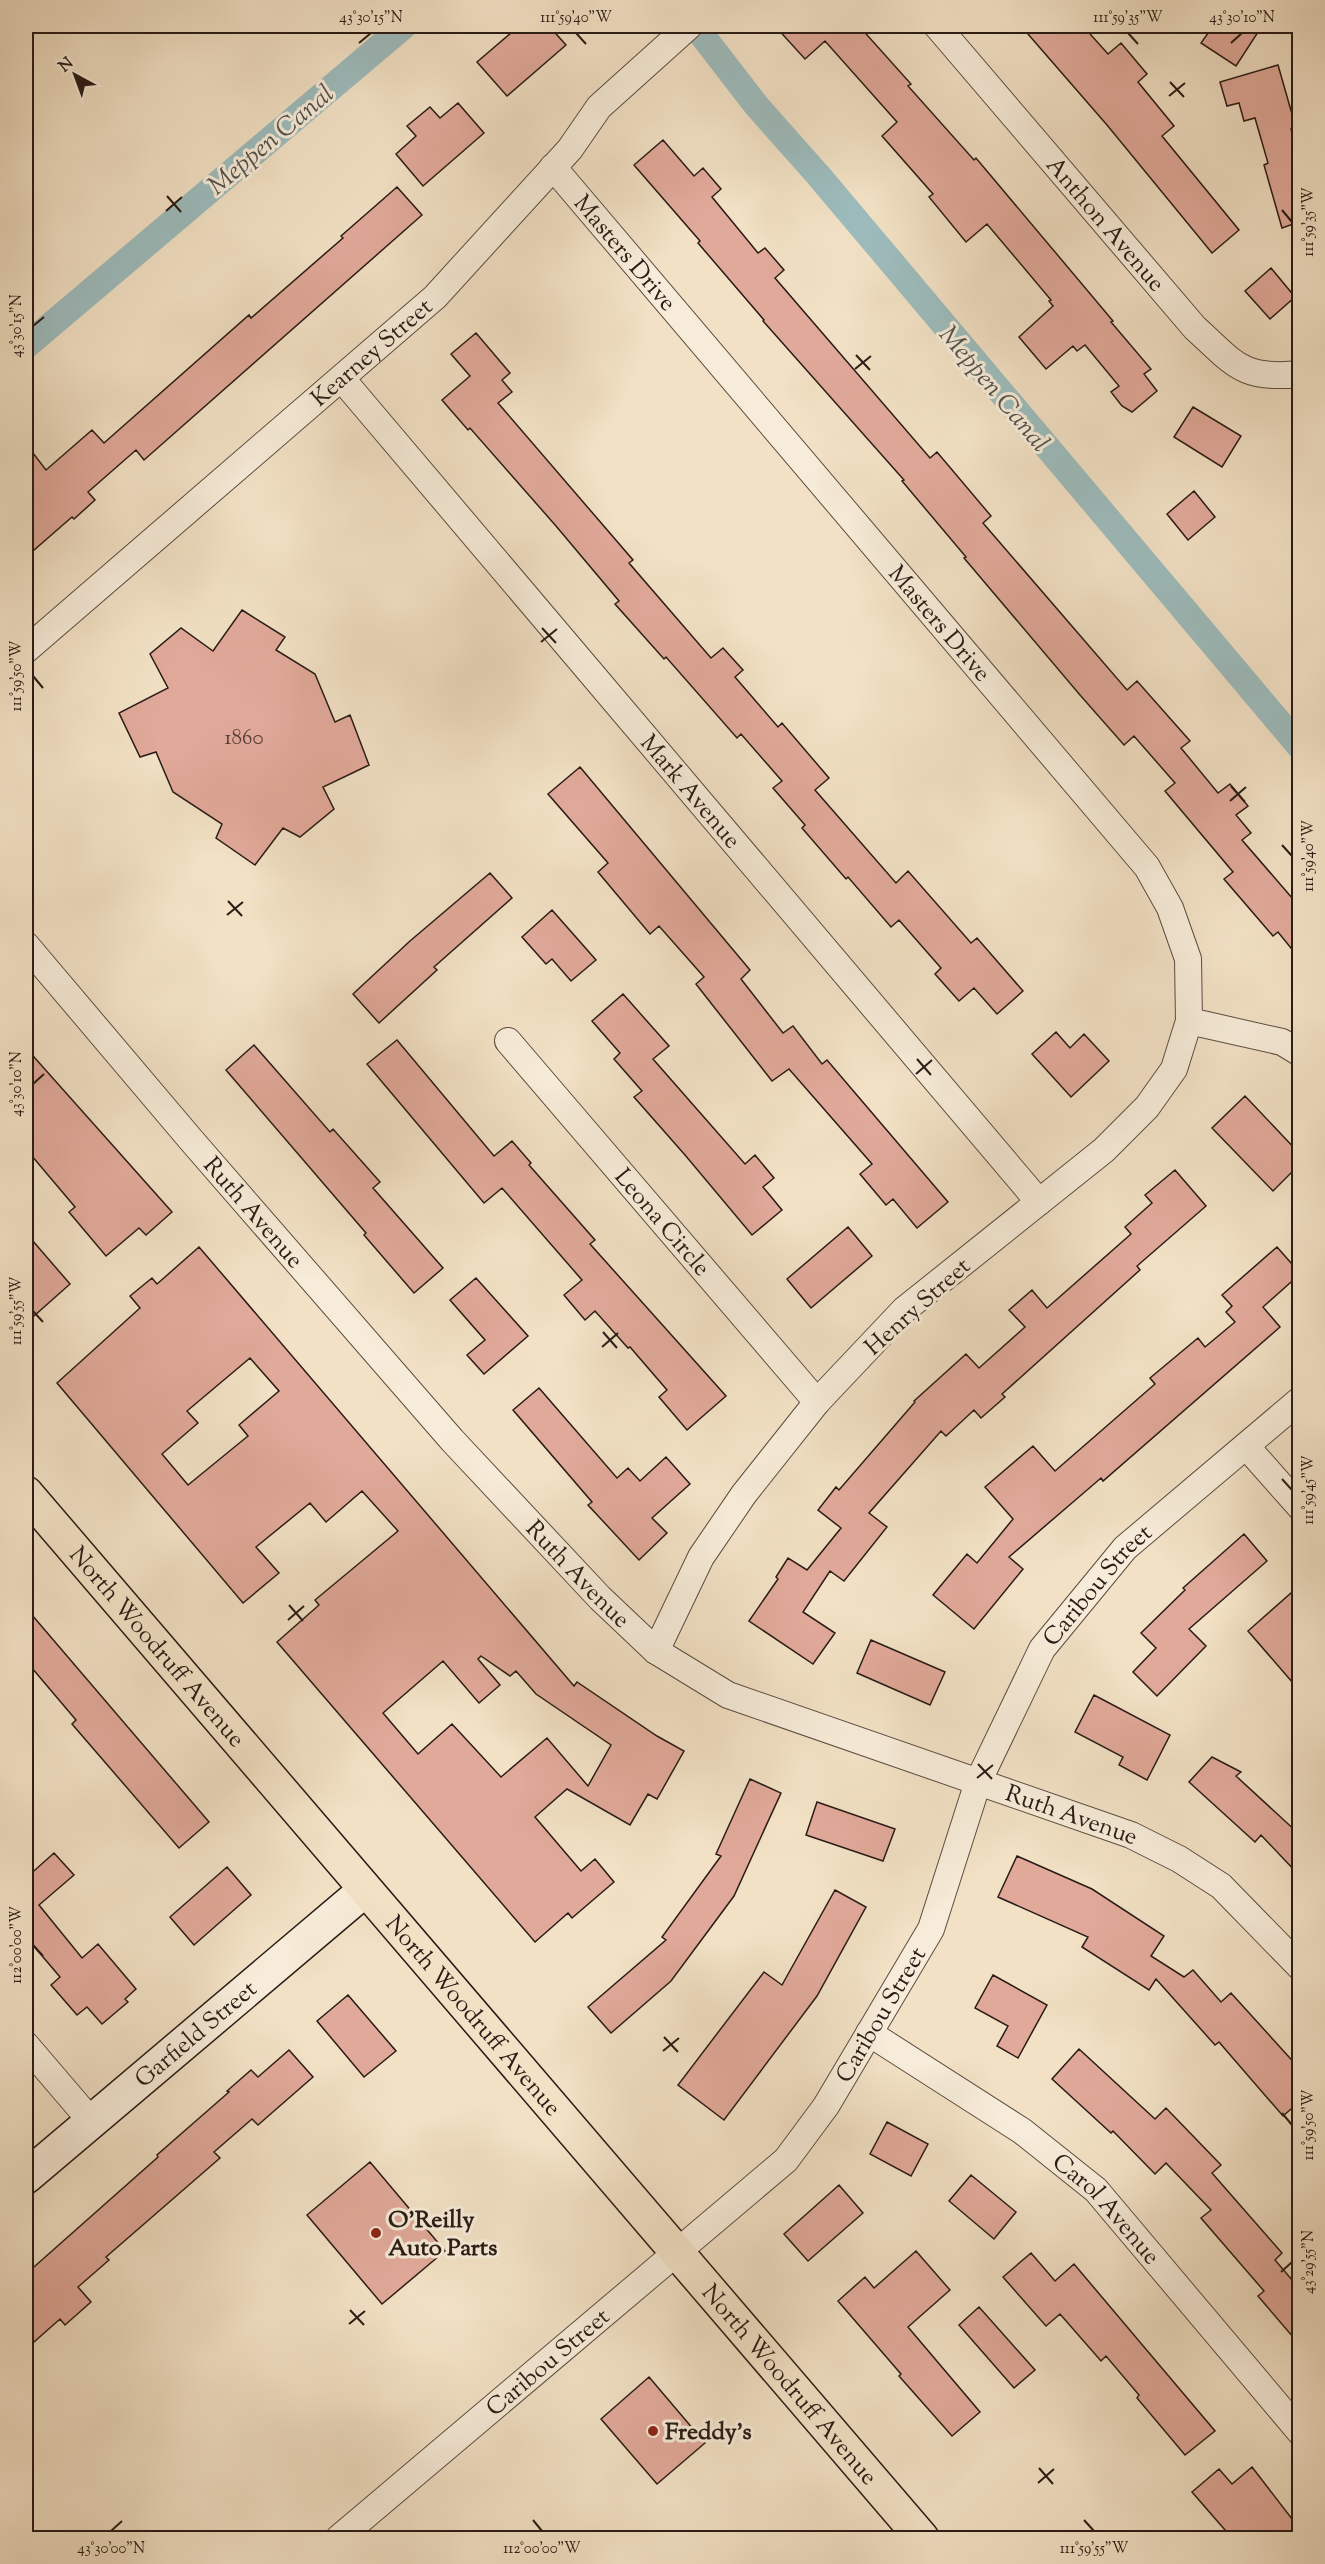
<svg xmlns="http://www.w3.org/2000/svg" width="1325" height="2564" font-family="'Sorts Mill Goudy',serif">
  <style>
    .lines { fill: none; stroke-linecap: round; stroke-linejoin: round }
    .canal { stroke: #9dbcbd; stroke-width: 26 }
    .building { fill: #e1a99a; stroke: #291b15; stroke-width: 1.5; fill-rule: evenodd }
    .street-casing { stroke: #5b4c41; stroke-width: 28 }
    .secondary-casing { stroke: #291b15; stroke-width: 36 }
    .primary-casing { stroke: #291b15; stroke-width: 36 }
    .street { stroke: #f7ecd9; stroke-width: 26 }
    .secondary { stroke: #f7ecd9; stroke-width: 33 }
    .primary { stroke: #f2e1c5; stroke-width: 33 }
    .ticks { fill: none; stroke: #291b15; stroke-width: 2 }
    .poi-dot { fill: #8f2418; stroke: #f7ecd9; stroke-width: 2 }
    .labels { text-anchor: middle; stroke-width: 6; stroke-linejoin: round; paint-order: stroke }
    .number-label { font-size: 21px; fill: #573e36 }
    .street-label { font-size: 24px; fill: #291b15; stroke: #f7ecd9 }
    .poi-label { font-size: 24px; font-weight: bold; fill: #291b15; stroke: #f7ecd9; text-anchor: start }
    .water-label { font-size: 26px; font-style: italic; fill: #525350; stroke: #f7ecd9 }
    .neatline { fill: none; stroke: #291b15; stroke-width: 2 }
    .ticks-label { font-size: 15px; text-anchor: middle; fill: #291b15 }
  </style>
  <rect width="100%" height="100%" fill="#f2e1c5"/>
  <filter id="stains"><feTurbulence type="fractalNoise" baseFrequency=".00333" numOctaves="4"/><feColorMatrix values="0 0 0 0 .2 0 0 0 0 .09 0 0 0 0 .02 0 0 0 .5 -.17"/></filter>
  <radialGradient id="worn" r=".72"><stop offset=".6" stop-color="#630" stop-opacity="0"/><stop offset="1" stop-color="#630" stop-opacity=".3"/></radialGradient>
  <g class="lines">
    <path class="canal" d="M695,26L756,105L818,175L1300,747
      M26,346L404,26"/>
  </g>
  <path class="building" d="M519,26H549L566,45L507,96L477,62Z
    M775,26H859L911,84L908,86L974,160L976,158L1113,321L1111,322L1151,369L1144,374L1157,391L1132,412L1122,406L1111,392L1119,386L1085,345L1077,351L1073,346L1046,369L1019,337L1053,306L1049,301L1051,300L987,224L966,242L929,197L933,194L882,136L897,122L825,41L805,59Z
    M1021,26H1083L1108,54L1121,43L1147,74L1138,82L1174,126L1162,136L1239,230L1212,253L1107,125Z
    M1213,26H1262L1236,66L1201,43Z
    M1278,65L1296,128L1291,129L1299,160V222L1282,228L1264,165L1268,163L1255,118L1244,121L1239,103L1227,106L1220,82Z
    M458,103L484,133L423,186L396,154L416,136L407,126L430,107L440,118Z
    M663,140L694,176L703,168L721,189L712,197L758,253L765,248L784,270L775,278L930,458L937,452L991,516L983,523L1127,690L1137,681L1190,741L1181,748L1218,793L1230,784L1248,806L1236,815L1251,833L1242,840L1299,906V958L1278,932L1273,936L1224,879L1233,872L1165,791L1175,783L1134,736L1124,745L1080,695L964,558L966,557L902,481L904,480L763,321L764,320L698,243L700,241L634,165Z
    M397,187L422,215L144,460L136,450L88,492L95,500L74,519L72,517L26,557V444L46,470L92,430L104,443L249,315L251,318L343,238L341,236Z
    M1271,268L1295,297L1270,319L1245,291Z
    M476,333L510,373L502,380L512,392L498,403L633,560L629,563L711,658L723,648L743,670L735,677L778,727L782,723L829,778L815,790L896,883L908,871L971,943L977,938L1023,991L997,1014L974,988L959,1001L935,974L941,968L899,920L891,927L848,877L846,879L802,828L805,825L773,788L782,781L741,734L737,738L666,657L664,659L615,604L619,601L556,526L470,428L468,430L442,400L470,376L451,354Z
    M1193,407L1241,436L1222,467L1174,437Z
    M1194,491L1215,517L1188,540L1167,514Z
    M242,610L285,637L276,650L315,674L335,722L350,715L369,765L323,787L334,809L300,837L283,828L255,865L216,838L222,824L173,792L156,752L140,757L119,713L168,688L150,654L181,628L213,651Z
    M580,767L750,970L741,979L783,1033L793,1026L822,1064L827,1060L948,1202L917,1228L893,1199L886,1205L860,1174L872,1164L789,1069L772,1081L696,984L704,977L659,926L650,934L598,872L608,863L548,794Z
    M490,873L512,898L434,967L437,970L379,1023L353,994L410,941Z
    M552,910L596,960L571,981L552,959L546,964L522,937Z
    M623,994L669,1046L653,1059L745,1164L755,1155L774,1178L763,1187L782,1210L752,1235L685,1155L634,1097L642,1091L614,1059L620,1053L592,1021Z
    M1056,1032L1070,1048L1084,1034L1109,1061L1071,1097L1032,1054Z
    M397,1040L494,1156L512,1141L531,1163L529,1165L595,1240L590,1244L726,1396L687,1430L659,1397L667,1390L630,1347L628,1348L595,1311L585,1320L564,1295L582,1280L502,1188L484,1203L367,1064Z
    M254,1045L330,1132L333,1129L380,1182L373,1188L443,1268L414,1293L364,1235L366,1233L226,1070Z
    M26,1048L172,1212L146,1235L139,1228L106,1256L69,1212L75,1207L26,1149Z
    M1245,1096L1299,1153V1165L1273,1191L1212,1128Z
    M1175,1170L1206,1206L1137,1266L1140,1270L1002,1394L1005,1397L981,1418L974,1410L946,1436L941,1431L869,1513L887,1527L844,1581L830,1571L803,1612L835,1633L813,1664L749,1621L778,1579L776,1577L788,1558L807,1570L841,1528L818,1510L836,1487L839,1490L915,1402L914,1401L966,1354L979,1368L1025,1327L1009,1310L1032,1290L1047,1308L1131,1234L1125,1227L1152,1203L1145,1195Z
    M848,1227L872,1256L811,1308L787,1279Z
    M26,1233L70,1284L26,1323Z
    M199,1247L574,1686L577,1682L657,1736L684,1751L657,1799L648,1794L630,1825L567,1789L535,1817L581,1871L595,1859L614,1882L572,1918L568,1913L535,1942L277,1642L319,1605L315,1600L398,1531L362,1491L326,1522L310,1503L256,1547L279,1573L243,1603L57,1383L140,1308L130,1296L152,1278L157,1284ZM250,1358L279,1391L239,1425L248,1436L188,1485L162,1454L198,1423L187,1411ZM481,1656L510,1676L516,1671L536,1694L611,1745L588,1786L547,1738L501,1777L452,1724L418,1754L383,1713L443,1661L479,1703L500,1685L478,1659Z
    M1277,1247L1299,1272V1275L1263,1307L1280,1327L1103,1481L1101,1478L1009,1557L1023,1569L974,1629L933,1595L967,1554L977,1563L1013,1519L985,1487L1033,1446L1055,1471L1155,1384L1150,1378L1198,1338L1205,1347L1235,1322L1226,1312L1232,1306L1222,1295Z
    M476,1278L528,1336L484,1374L467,1355L485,1340L450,1300Z
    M539,1388L617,1478L628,1468L640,1481L666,1457L690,1484L652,1518L667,1533L639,1560L588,1505L592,1502L513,1410Z
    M1244,1534L1267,1561L1189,1629L1206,1646L1157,1696L1133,1672L1156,1648L1141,1633L1185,1590L1183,1588Z
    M1299,1586V1690L1248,1631Z
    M26,1608L209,1822L179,1848L72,1724L76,1720L26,1661Z
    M871,1640L945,1672L930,1705L857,1673Z
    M1094,1695L1170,1735L1147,1780L1119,1765L1123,1757L1075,1732Z
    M1212,1757L1241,1772L1236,1776L1299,1834V1875L1261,1835L1255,1842L1189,1782Z
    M750,1779L781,1793L734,1896L671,1981L611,2033L588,2007L666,1940L662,1937L721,1856L716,1854Z
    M817,1802L895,1829L883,1861L806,1835Z
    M54,1853L74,1875L39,1905L82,1958L98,1944L136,1989L125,1999L128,2002L102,2024L87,2007L77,2015L51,1985L60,1977L26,1937V1878Z
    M1017,1856L1092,1889L1164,1936L1151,1956L1184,1977L1193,1970L1221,2002L1231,1993L1299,2068V2102L1283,2116L1219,2042L1215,2045L1156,1979L1149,1990L1082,1947L1088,1937L998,1897Z
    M227,1867L251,1895L194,1945L170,1917Z
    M835,1890L866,1907L817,1996L724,2120L678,2085L764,1972L782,1985Z
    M993,1975L1047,2005L1018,2058L997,2046L1008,2026L975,2008Z
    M348,1995L396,2051L364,2077L317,2021Z
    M1079,2049L1155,2119L1166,2108L1221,2165L1212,2173L1282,2253L1275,2260L1299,2288V2344L1258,2296L1264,2291L1201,2218L1211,2210L1166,2163L1155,2174L1113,2131L1111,2133L1052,2079Z
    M289,2050L313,2077L258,2125L252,2119L214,2152L220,2158L106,2257L109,2260L78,2287L91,2302L65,2325L60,2319L26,2349V2274L158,2157L157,2155L229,2092L227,2091L251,2070L258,2077Z
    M887,2122L928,2144L911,2176L870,2154Z
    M370,2162L445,2251L382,2304L307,2215Z
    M971,2175L1016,2212L994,2239L949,2201Z
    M839,2185L863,2213L808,2261L784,2234Z
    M916,2251L950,2290L908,2327L980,2412L952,2436L899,2376L901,2374L838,2301L865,2277L874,2288Z
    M1031,2253L1055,2281L1074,2264L1215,2431L1185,2455L1137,2398L1139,2395L1106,2356L1101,2361L1060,2314L1046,2326L1003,2277Z
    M979,2307L1035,2370L1014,2388L959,2325Z
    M649,2377L705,2443L657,2484L601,2419Z
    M1252,2467L1299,2528V2538H1232L1192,2492L1219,2469L1232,2484Z"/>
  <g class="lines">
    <g class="street-casing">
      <g id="street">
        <path id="s1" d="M937,26L1195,328C1235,364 1241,380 1300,374"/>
        <path id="s2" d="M553,167L1147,867L1170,908L1188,959L1189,1021L1174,1069L1147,1107L1104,1150L904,1310L817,1402L744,1494L701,1557L656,1651"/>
        <path id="s3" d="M342,379L1039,1202"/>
        <path id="s4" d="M26,650L435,297L570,149L599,107L689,26"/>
        <path id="s5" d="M26,945L192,1141L452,1440L600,1598L656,1651L728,1695L1131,1835L1179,1859L1221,1886L1300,1967"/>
        <path d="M1189,1021L1282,1042L1300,1053"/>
        <path id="s6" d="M508,1041L817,1402"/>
        <path d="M1246,1446L1300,1507"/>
        <path id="s7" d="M869,2033L1022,2131L1096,2190L1300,2432"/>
        <path d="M26,2045L91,2121"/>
        <path id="s8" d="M339,2538L786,2160L826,2106L931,1929L978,1782L1042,1649L1125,1548L1300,1400"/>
      </g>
    </g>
    <g class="secondary-casing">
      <g id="secondary">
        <path id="s9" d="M26,2177L365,1890"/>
      </g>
    </g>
    <g class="primary-casing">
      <g id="primary">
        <path id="s10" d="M26,1493L922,2538"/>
      </g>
    </g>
    <use href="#street" class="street"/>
    <use href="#secondary" class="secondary"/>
    <use href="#primary" class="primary"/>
  </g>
  <path class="ticks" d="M576,33L586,44M1128,33L1138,44M359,43L371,33M1231,43L1242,33M1170,82L1184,97M1169,96L1185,83M167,196L181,212M1282,210L1292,222M166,211L182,197M33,326L44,317M856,355L870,370M855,369L871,356M542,628L556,643M541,642L557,629M33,676L43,688M1231,786L1245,802M1230,801L1246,787M1282,845L1292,856M228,901L242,916M227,915L243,902M917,1059L931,1075M916,1074L932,1060M33,1084L44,1074M33,1311L43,1322M603,1332L617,1348M602,1347L618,1333M1282,1479L1292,1490M289,1605L303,1621M288,1620L304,1606M978,1764L992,1779M977,1778L993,1765M33,1945L43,1956M664,2037L678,2052M663,2051L679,2038M1282,2113L1292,2125M1281,2272L1292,2262M350,2310L364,2325M349,2324L365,2311M1039,2468L1053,2484M1038,2483L1054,2469M533,2520L542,2531M1084,2520L1094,2531M111,2531L122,2521"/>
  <g class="poi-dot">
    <circle cx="376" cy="2233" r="6"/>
    <circle cx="653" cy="2431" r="6"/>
  </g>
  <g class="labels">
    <g class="number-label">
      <text x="244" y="744">1860</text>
    </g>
    <g class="street-label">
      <text dy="8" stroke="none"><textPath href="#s1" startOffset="260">Anthon Avenue</textPath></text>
      <text dy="8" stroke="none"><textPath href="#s2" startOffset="112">Masters Drive</textPath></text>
      <text dy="8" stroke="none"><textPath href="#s4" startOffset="456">Kearney Street</textPath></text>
      <text dy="8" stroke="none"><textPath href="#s2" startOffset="598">Masters Drive</textPath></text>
      <text dy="8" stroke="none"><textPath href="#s3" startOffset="540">Mark Avenue</textPath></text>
      <text dy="8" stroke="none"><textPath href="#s5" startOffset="351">Ruth Avenue</textPath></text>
      <text dy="8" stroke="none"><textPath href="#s6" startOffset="238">Leona Circle</textPath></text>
      <text transform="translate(917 1306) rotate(-42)" y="8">Henry Street</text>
      <text dy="8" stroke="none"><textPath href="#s5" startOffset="837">Ruth Avenue</textPath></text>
      <text dy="8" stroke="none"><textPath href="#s8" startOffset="1245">Caribou Street</textPath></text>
      <text dy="8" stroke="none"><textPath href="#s10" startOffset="202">North Woodruff Avenue</textPath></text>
      <text dy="8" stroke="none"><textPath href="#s5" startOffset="1395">Ruth Avenue</textPath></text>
      <text dy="8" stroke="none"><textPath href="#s8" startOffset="759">Caribou Street</textPath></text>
      <text dy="8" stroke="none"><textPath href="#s10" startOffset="688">North Woodruff Avenue</textPath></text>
      <text dy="8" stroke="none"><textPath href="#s9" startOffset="222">Garfield Street</textPath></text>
      <text dy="8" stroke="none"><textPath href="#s7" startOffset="297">Carol Avenue</textPath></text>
      <text dy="8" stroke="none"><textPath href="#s8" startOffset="273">Caribou Street</textPath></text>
      <text dy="8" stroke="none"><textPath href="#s10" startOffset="1174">North Woodruff Avenue</textPath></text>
    </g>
    <g class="poi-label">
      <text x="388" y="2227">O'Reilly<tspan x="388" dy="28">Auto Parts</tspan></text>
      <text x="665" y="2439">Freddy's</text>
    </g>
    <g class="water-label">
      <text transform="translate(270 139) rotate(-40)" y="9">Meppen Canal</text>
      <text transform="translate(995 388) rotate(50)" y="9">Meppen Canal</text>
    </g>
  </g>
  <rect width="1325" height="2564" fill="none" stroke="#f2e1c5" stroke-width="66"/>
  <g transform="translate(75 75) rotate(319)" stroke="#f7ecd9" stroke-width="4.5" paint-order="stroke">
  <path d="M0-4.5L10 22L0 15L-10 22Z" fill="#291b15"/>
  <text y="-9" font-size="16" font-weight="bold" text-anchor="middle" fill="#291b15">N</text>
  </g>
  <rect x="33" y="33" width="1259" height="2498" class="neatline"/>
  <g class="ticks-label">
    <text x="371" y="22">43°30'15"N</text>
    <text x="576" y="22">111°59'40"W</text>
    <text x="1128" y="22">111°59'35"W</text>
    <text x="1242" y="22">43°30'10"N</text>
    <text transform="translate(1308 222) rotate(-90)" y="5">111°59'35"W</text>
    <text transform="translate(16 326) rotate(-90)" y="5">43°30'15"N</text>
    <text transform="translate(16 676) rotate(-90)" y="5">111°59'50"W</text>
    <text transform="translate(1308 856) rotate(-90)" y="5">111°59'40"W</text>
    <text transform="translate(16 1084) rotate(-90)" y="5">43°30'10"N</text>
    <text transform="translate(16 1311) rotate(-90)" y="5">111°59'55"W</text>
    <text transform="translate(1308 1490) rotate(-90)" y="5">111°59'45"W</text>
    <text transform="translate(16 1945) rotate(-90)" y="5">112°00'00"W</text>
    <text transform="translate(1308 2125) rotate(-90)" y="5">111°59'50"W</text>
    <text transform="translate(1308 2262) rotate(-90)" y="5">43°29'55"N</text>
    <text x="111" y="2553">43°30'00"N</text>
    <text x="542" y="2553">112°00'00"W</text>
    <text x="1094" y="2553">111°59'55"W</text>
  </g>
  <rect width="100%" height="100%" filter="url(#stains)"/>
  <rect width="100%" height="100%" fill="url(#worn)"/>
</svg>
